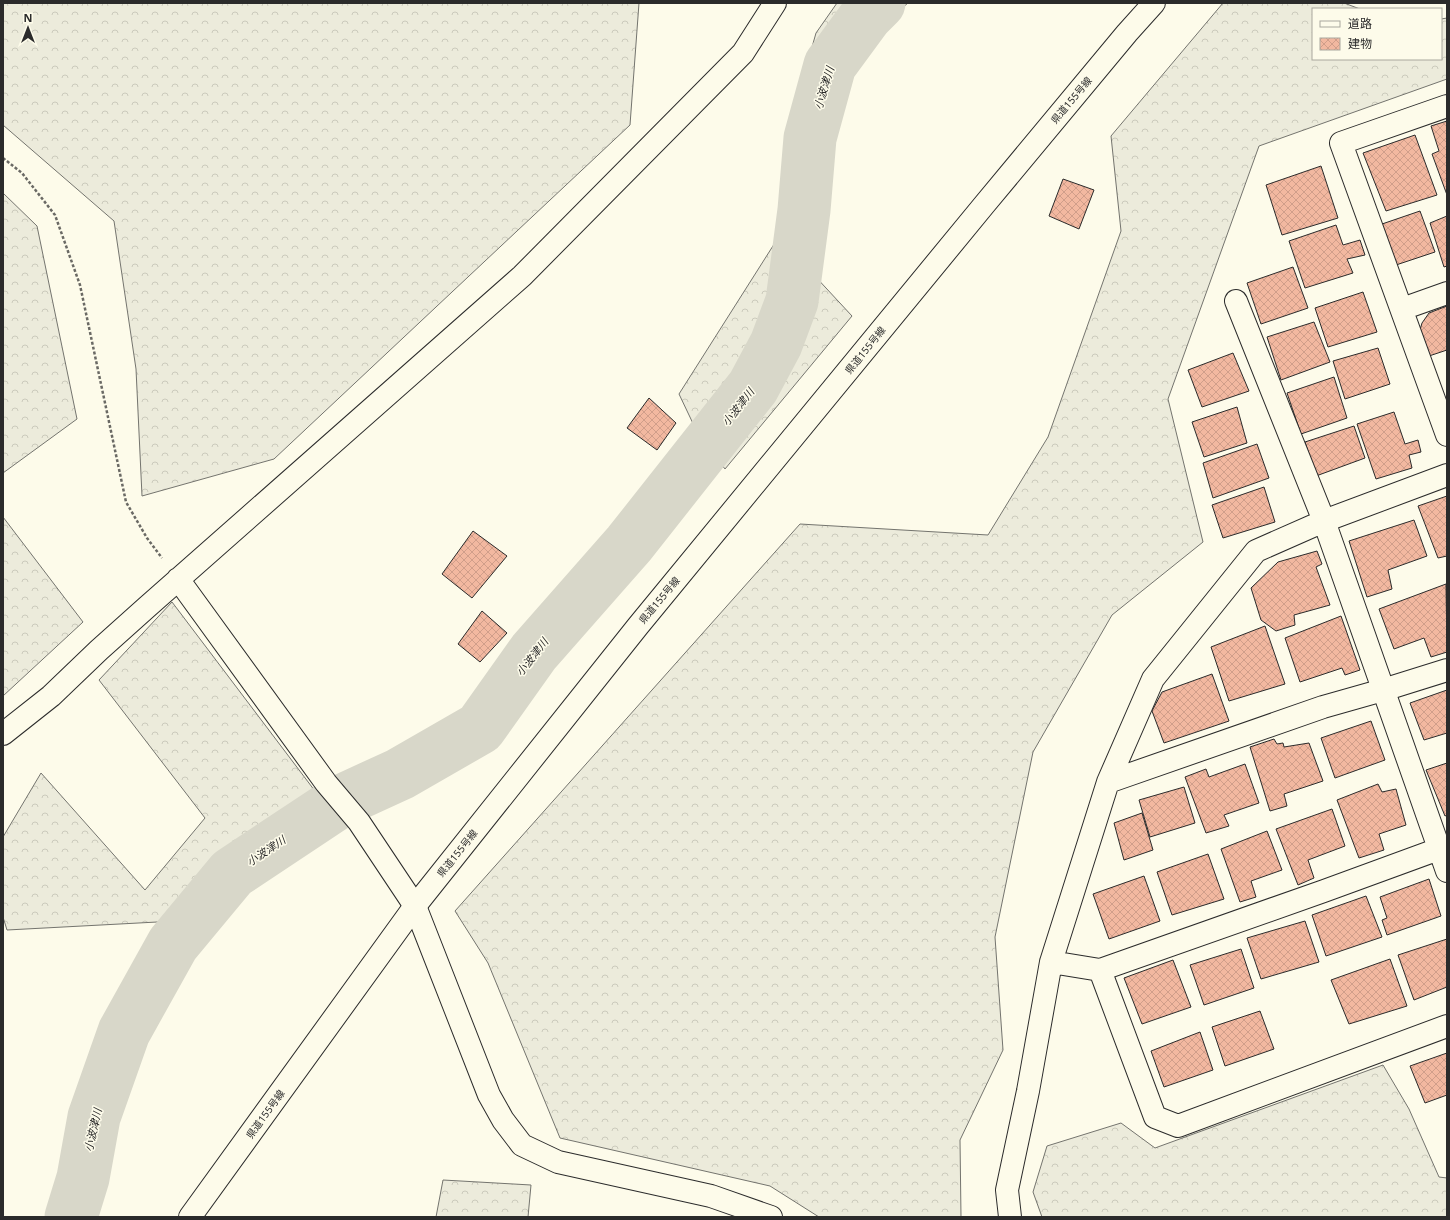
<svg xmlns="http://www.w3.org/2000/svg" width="1450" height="1220" font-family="'Noto Sans','Noto Sans JP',sans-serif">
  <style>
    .forest { fill: url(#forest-crowns); stroke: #74746e }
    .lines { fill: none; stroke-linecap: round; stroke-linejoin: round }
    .river { stroke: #d8d7c9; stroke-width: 53 }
    .building { fill: url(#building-cross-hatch); stroke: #2b2b2b }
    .minor-casing { stroke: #2b2b2b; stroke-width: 24 }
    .secondary-casing { stroke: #2b2b2b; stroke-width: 24 }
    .path { stroke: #6a6964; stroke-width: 2.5; stroke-dasharray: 3 2; stroke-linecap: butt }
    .minor { stroke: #fdfbea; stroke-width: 22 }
    .secondary { stroke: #fdfbea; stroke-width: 22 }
    .labels { text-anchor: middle; stroke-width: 3; stroke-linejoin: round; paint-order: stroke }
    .street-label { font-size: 10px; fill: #2b2b2b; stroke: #fdfbea }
    .water-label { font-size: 11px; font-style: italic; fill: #2b2b2b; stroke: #fdfbea }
  </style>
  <defs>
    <pattern id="forest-crowns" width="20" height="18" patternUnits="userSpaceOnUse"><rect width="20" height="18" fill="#ecebdb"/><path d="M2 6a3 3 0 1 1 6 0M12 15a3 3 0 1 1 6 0" fill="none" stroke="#cbcabc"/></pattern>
    <pattern id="building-cross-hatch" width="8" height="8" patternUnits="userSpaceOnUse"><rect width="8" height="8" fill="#f2b8a0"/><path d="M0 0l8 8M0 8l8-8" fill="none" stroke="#d09e8a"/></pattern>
  </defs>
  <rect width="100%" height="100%" fill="#fdfbea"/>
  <path class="forest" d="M3,3H639L630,125L274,459L142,496L136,369L114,221L3,125Z
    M837,3H908L874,31L838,83L813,274L852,316L725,469L698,434L679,394L778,238L791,121L816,33Z
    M1223,3H1344L1360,9H1313V59H1441V19L1447,18V79L1259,146L1168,399L1203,542L1112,615L1033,752L995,937L1003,1050L960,1140L961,1217H819L770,1186L560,1138L488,963L455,911L800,524L988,535L1048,437L1121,231L1111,136Z
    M3,193L37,226L77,419L3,473Z
    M3,517L83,622L3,696Z
    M172,602L318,795L227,861L176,921L7,930L3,917V837L41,773L145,890L205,818L99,680Z
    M1383,1065L1409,1109L1439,1177L1447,1178V1217H1042L1033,1192L1047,1146L1121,1123L1155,1148Z
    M443,1180L531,1185L528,1217H436Z"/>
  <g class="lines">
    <path class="river" d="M71,1217L83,1178L94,1117L124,1032L173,944L232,873L339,802L400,774L480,728L534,652L629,544L753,387L776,344L792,301L804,210L810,138L830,65L866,16L879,3"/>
  </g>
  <path class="building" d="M1447,121V195L1432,154L1439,151L1431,126Z
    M1415,135L1437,195L1386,211L1363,153Z
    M1321,166L1338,218L1282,235L1266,185Z
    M1063,179L1094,190L1079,229L1049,216Z
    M1420,211L1435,252L1396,265L1382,224Z
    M1447,216V266L1444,267L1430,223Z
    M1336,225L1343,245L1360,240L1365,255L1347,259L1353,273L1305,288L1289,241Z
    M1293,267L1308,308L1261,324L1247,283Z
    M1363,292L1377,332L1328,347L1315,308Z
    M1447,306V350L1429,356L1420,330L1422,323L1429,313Z
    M1314,322L1330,362L1281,380L1267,337Z
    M1378,348L1390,384L1345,399L1333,361Z
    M1233,353L1249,391L1202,407L1188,370Z
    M1334,377L1347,418L1301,434L1287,393Z
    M649,398L676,423L657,450L627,428Z
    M1237,407L1247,443L1204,457L1192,422Z
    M1394,412L1405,444L1418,440L1421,452L1409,455L1412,468L1376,479L1357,424Z
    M1354,426L1365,458L1316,476L1305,442Z
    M1257,444L1269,478L1213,498L1203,463Z
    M1264,487L1275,522L1223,538L1212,505Z
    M1447,496V556L1438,558L1418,506Z
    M1414,520L1427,556L1388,570L1392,589L1367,597L1349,541Z
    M473,531L507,556L472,598L442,574Z
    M1317,551L1322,564L1316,567L1330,605L1294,615L1295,625L1276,631L1261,620L1251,588L1278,562Z
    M1446,584L1447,652L1431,657L1424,638L1394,649L1379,609Z
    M482,611L507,633L480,662L458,644Z
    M1341,616L1360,670L1345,675L1342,668L1300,682L1285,638Z
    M1265,626L1285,684L1229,701L1211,647Z
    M1212,674L1229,721L1164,743L1152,711L1162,692Z
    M1447,690V733L1424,740L1410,703Z
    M1371,721L1385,760L1335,778L1321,738Z
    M1274,739L1277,744L1283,743L1284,747L1309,743L1323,781L1284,794L1287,806L1270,811L1250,747Z
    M1447,763V815L1445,816L1426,770Z
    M1245,764L1259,803L1224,815L1229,826L1206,833L1185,777L1206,769L1209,777Z
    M1378,784L1382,792L1396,789L1406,825L1379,834L1384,850L1359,858L1337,800Z
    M1184,787L1195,823L1150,837L1139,800Z
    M1332,809L1345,846L1308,860L1314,878L1298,885L1276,829Z
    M1142,813L1153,850L1124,860L1114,823Z
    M1267,831L1282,870L1251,881L1256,897L1240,902L1221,849Z
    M1208,854L1224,899L1172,915L1157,872Z
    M1144,876L1160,921L1109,939L1093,894Z
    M1429,879L1441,916L1387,935L1382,920L1387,918L1380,897Z
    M1366,896L1382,937L1326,956L1312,915Z
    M1305,921L1319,962L1261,979L1247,938Z
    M1447,939V987L1414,1000L1398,955Z
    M1241,949L1254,988L1204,1005L1190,965Z
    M1390,959L1407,1006L1349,1024L1331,980Z
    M1173,960L1191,1007L1142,1024L1124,978Z
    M1260,1011L1274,1049L1225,1066L1212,1027Z
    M1200,1032L1213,1070L1164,1087L1151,1051Z
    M1447,1053V1095L1425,1103L1410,1066Z"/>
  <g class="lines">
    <g class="minor-casing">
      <path id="minor" d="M1447,106L1341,143L1447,435
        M1236,301L1324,521L1447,871
        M1402,309L1447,293
        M178,579L326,783L359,822L415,906L489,1095L503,1120L522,1145L558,1162L711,1196L771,1217
        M3,734L51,696L99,650L147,607L522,276L743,53L775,3
        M1108,782L1323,707L1383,690L1447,670
        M1051,962L1100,970L1324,891L1447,846
        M1100,970L1155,1117L1178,1126L1447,1026
        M1010,1217L1007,1190L1028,1091L1051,962L1108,782L1153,679L1256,551L1324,521L1447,475"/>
    </g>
    <g class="secondary-casing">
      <path id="secondary" d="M190,1217L415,906L638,626L984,205L1127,33L1154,3"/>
    </g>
    <path class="path" d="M3,158L22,173L55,215L80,285L126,502L147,538L162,558"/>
    <use href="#minor" class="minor"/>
    <use href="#secondary" class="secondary"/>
  </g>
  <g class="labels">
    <g class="street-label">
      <text transform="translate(1071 100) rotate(-50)" y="4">県道155号線</text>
      <text transform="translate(865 350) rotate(-51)" y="4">県道155号線</text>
      <text transform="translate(659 600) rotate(-50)" y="4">県道155号線</text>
      <text transform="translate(457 853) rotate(-51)" y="4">県道155号線</text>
      <text transform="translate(265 1114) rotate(-54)" y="4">県道155号線</text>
    </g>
    <g class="water-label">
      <text transform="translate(824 88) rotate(-73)" y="4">小波津川</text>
      <text transform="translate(738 407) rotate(-52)" y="4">小波津川</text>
      <text transform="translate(532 657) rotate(-52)" y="4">小波津川</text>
      <text transform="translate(266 851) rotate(-34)" y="4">小波津川</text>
      <text transform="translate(93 1130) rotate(-77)" y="4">小波津川</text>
    </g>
  </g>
  <rect width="1450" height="1220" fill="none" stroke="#2b2b2b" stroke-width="8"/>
  <rect x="1312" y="8" width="130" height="52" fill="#fdfbea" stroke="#a9a89e"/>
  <rect x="1320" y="21" width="20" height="6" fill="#fdfbea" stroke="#a9a89e"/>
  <text x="1348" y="28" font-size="12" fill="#2b2b2b">道路</text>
  <rect x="1320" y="38" width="20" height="12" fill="url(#building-cross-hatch)" stroke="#a9a89e"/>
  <text x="1348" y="48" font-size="12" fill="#2b2b2b">建物</text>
  <g transform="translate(28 28)" stroke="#fdfbea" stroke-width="3" paint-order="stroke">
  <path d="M0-3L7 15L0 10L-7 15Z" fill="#2b2b2b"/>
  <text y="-6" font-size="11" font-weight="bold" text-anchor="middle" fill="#2b2b2b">N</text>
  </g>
</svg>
